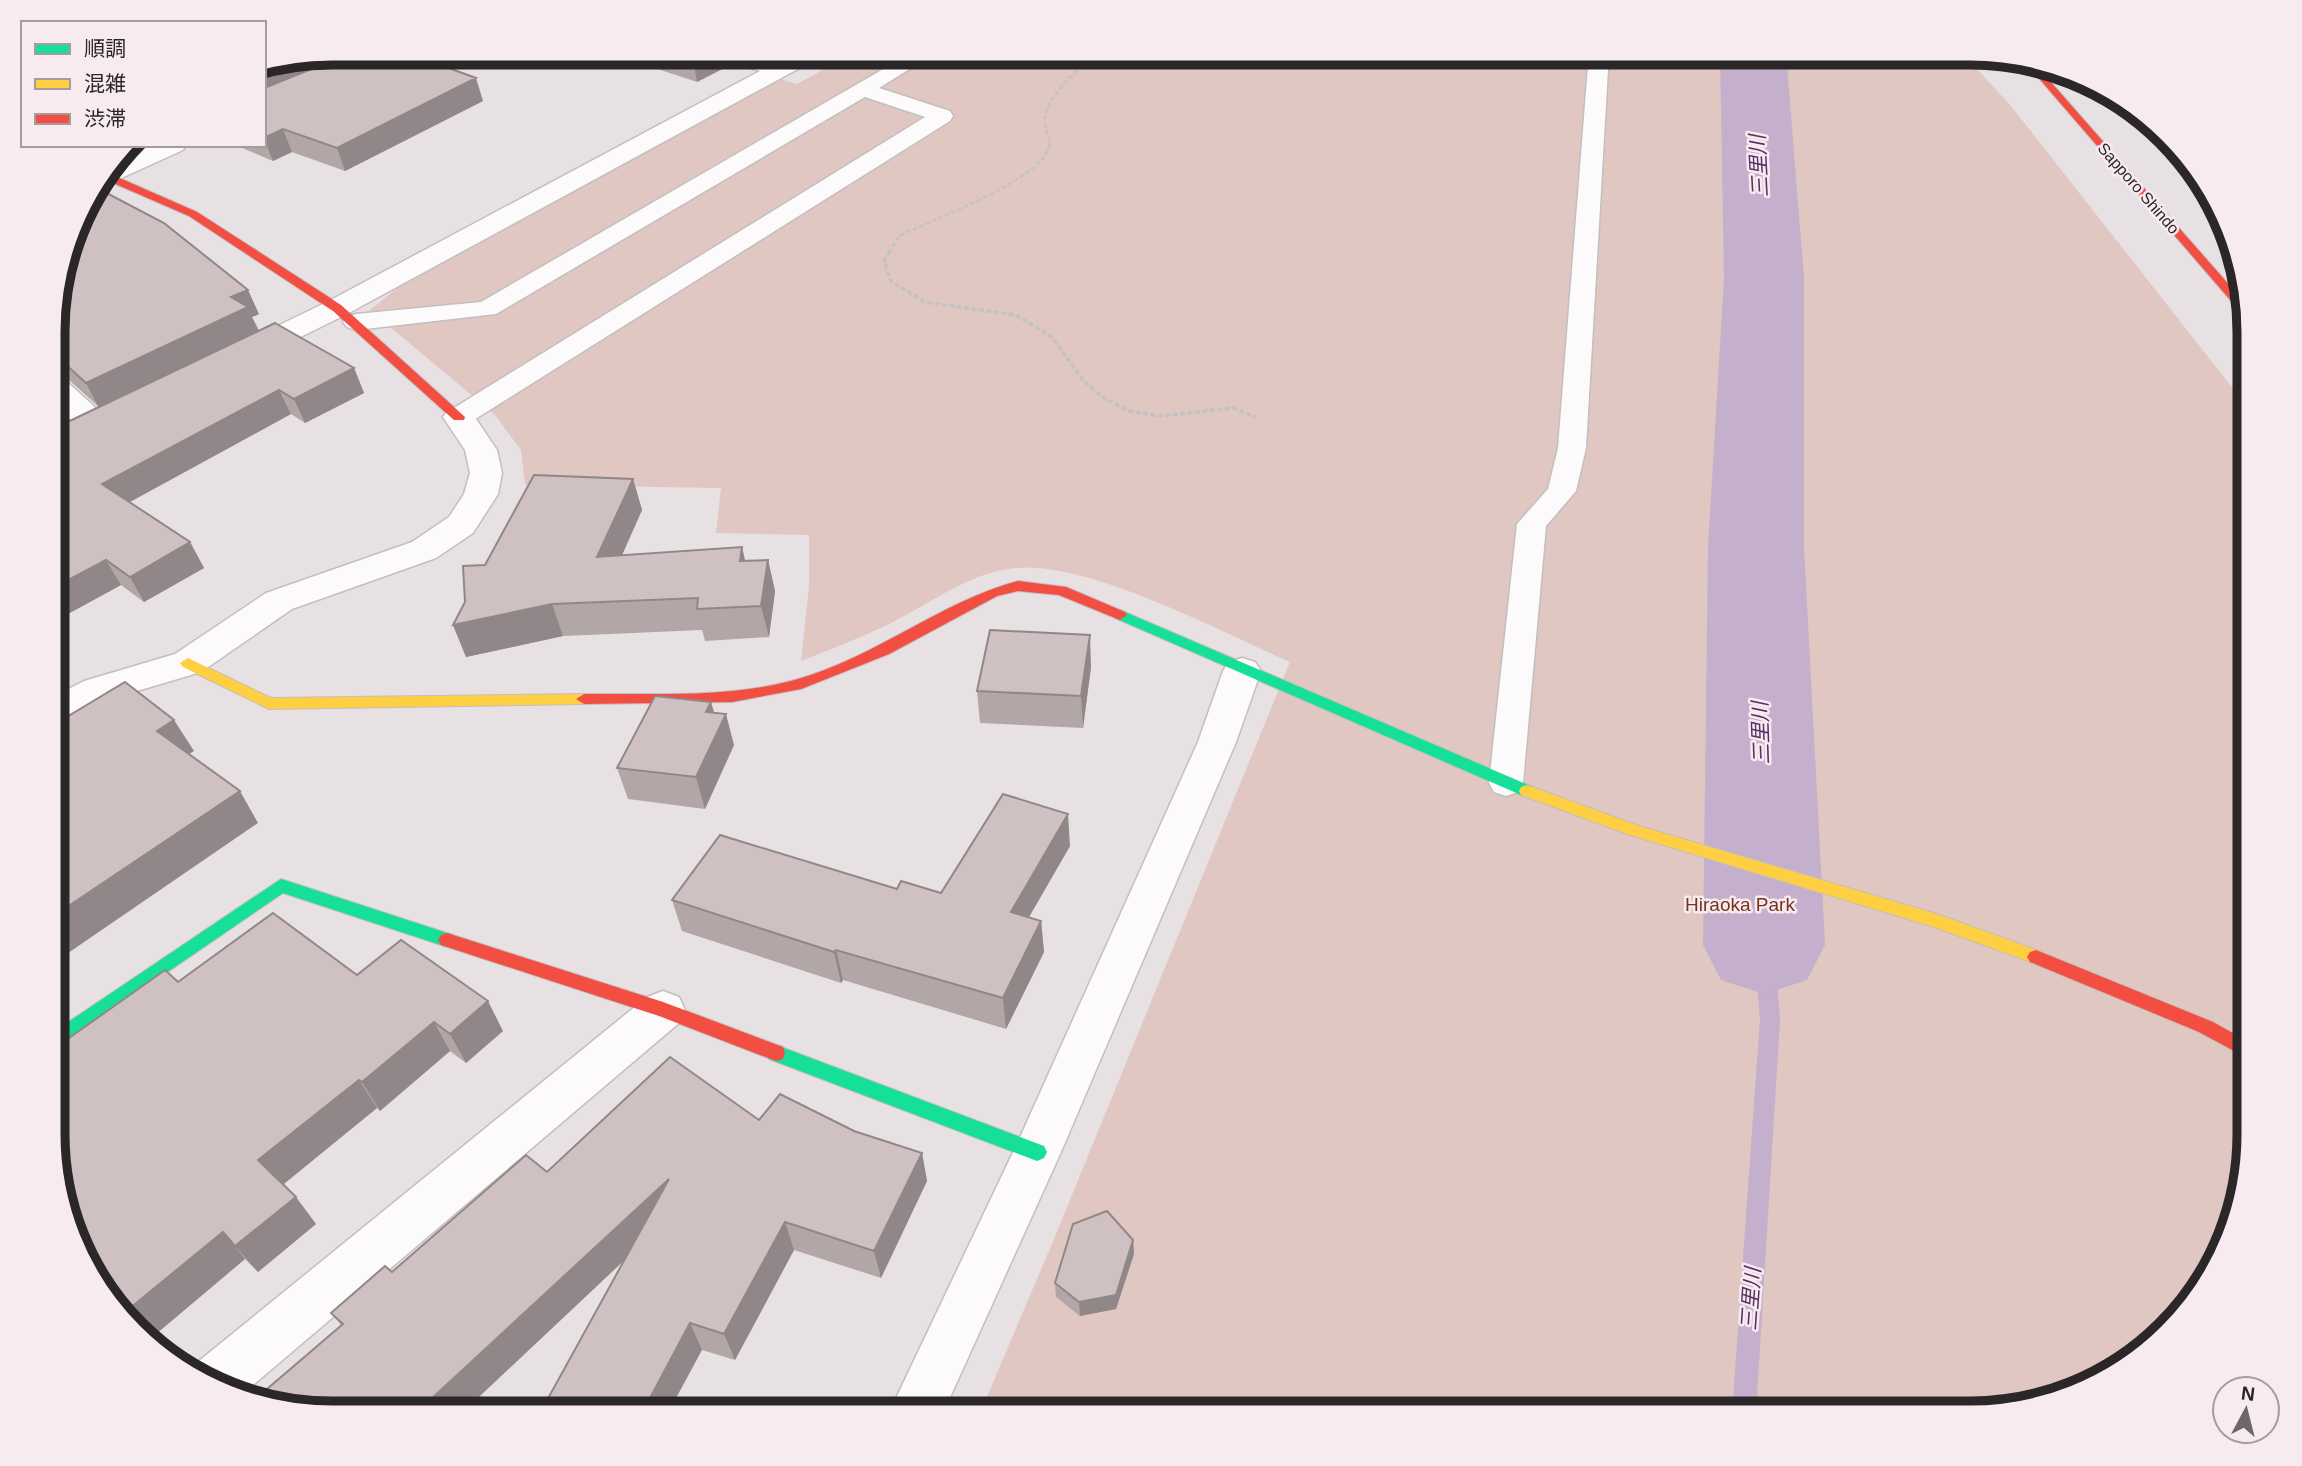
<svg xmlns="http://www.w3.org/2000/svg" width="2302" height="1466" font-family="Helvetica,'Noto Sans JP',sans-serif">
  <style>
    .green { fill: #e0c7c1 }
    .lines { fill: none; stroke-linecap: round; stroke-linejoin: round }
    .stream { fill: #c4afcd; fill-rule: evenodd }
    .river { fill: #c4afcd; fill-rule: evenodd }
    .lane-casing { stroke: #c3bebf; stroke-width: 3 }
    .street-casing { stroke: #c3bebf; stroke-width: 3 }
    .fast-casing { stroke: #c3bebf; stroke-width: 2 }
    .slow-casing { stroke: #c3bebf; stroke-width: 2 }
    .jam-casing { stroke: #c3bebf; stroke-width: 2 }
    .path-far1 { stroke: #c4c2c3; stroke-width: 2.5; stroke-dasharray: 4.5 2.5; stroke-linecap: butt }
    .path { stroke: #c4c2c3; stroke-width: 3.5; stroke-dasharray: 5 2.5; stroke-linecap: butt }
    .lane { fill: #fcfafb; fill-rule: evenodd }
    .street { fill: #fcfafb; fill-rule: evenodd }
    .fast { fill: #16e098; fill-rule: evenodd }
    .slow { fill: #ffcf43; fill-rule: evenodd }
    .jam { fill: #f24e42; fill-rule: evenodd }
    .wall { fill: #b2a6a7 }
    .shaded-wall { fill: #918788 }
    .building { fill: #cfc1c2; stroke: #918788; stroke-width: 2 }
    .labels { text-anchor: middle; stroke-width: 5; stroke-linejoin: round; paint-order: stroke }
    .far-street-label { font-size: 16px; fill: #2b2628; stroke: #f8ebef }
    .park-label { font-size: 19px; fill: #76331e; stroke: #f8ebef }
    .water-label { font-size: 21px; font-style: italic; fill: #573169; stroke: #f8ebef }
    .rim { fill: none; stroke: #2b2628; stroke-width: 9 }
  </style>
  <rect width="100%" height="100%" fill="#e8e1e3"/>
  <path class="green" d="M854,53H1962L2011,106L2249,409V1152L2235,1223L2203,1289L2110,1376L1988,1413H980L1054,1239L1290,662C1222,632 1086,560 1015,568C967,573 927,606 885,626C857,639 829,650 801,661L809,587V535L716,533L721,488L525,485L521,450L495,415L370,310L400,286L777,78L797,84Z"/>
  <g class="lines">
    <path class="stream" d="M1764,937L1771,939L1774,945L1780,1019L1756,1413H1732L1760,1019L1754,945L1757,939Z"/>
    <path class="river" d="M1720,53H1786L1804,278V547L1825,945L1807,980L1764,994L1721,980L1703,945L1708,547L1724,278Z"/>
    <g class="lane-casing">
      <path id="lane" d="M911,53H935L879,88L950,111L953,116L950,121L469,423H449L445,417L449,411L925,117L865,97L496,314L356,330L347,327L343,322L347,317L356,314L481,302Z
        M1589,53H1609L1586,448L1576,491L1546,526L1523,783L1518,792L1506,796L1494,792L1489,783L1517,524L1548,489L1558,448Z"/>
    </g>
    <g class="street-casing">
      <path id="street" d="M715,53H749L777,61L793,53H822L818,58L347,314L254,360L243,363L232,360L228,354L232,348L327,302L760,71L718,58Z
        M152,145H186L183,150L117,180H103L118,160Z
        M55,379L66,381L107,418L112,425L107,432C83,438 71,419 55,404Z
        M459,408L470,410L497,450L502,473L498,494L473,533L436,558L292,609L201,672L110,699L68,723L55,726V696L84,681L175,654L266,593L412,542L449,517L464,494L470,473L465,450L443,417L448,410Z
        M1242,658L1255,662L1261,671L1236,742L1061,1152L943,1413H889L1017,1144L1198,742L1223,671L1229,662Z
        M663,991L679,997L685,1010L679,1023L239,1397L191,1373L194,1365L647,997Z"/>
    </g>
    <g class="fast-casing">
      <path id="fast" d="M1120,610L1533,787L1535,791L1533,795H1521L1115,618L1113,615L1115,612Z
        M281,879L453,935L456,940L453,945L447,947L283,893L55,1049V1031Z
        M776,1045L1044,1146L1047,1152L1044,1158L1037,1161L769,1059L767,1053L769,1047Z"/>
    </g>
    <g class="slow-casing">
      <path id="slow" d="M188,658L271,698L584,694L592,699L584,704L269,709L183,667L180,663Z
        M1527,785L1639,826L1937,914L2042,952L2045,957L2042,962L2036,964L1934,927L1627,834L1521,795L1519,791L1521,787Z"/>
    </g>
    <g class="jam-casing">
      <path id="jam" d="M2024,61L2034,63L2245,303L2249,318L2245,317Z
        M108,173L197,212L341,305L465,417L464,420H454L333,311L189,216L104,179Z
        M1018,581L1066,587L1125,612L1127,615L1120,620L1059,595L1018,591L997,596L889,654L801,689L732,702L584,704L576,699L584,694C654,693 729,699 798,679C876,657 940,602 1018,581Z
        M447,933L663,1002L783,1047L785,1053L783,1059L776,1061L659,1016L441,945L438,940L441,935Z
        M2036,950L2213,1022L2249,1042V1059L2199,1032L2030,962L2027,957L2030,952Z"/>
    </g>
    <path class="path-far1" d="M889,253L899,236C931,221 1033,182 1047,152C1053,141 1045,132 1045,121C1045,96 1079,70 1095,53"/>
    <path class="path" d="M890,251L884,261L891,281L925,302L1016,315L1052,337L1083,380L1102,397L1129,411L1160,416L1233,408L1256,417"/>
    <use href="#lane" class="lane"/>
    <use href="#street" class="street"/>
    <use href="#fast" class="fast"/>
    <use href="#slow" class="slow"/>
    <use href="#jam" class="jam"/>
  </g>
  <path class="wall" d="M606,52H728L730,65L697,82Z
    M264,66L483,101L345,171L292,152L273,161L235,145H264Z
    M55,296L259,314L252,317L259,330L354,368L364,393L305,423L291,414L130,502L190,542L204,568L144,602L121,585L55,621V396L70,421L99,407L68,379L55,377Z
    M633,479L642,510L622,555L742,547L745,561L768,560L775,591L769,637L705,641L702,630L563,636L466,657L453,625Z
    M1091,667L1083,728L980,723L977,691Z
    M714,713L734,745L705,809L628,799L617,768Z
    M1070,846L1029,917L1041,921L1044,952L1006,1029L843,980L841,983L682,931L672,900L897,889L941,893Z
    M357,975L503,1031L466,1063L450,1051L380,1111L377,1108L283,1184L316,1224L258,1272L245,1259L150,1339L99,1289L178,982Z
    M759,1120L854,1131L922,1153L927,1181L881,1278L794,1250L735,1360L702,1350L624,1261L341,1325L331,1313L392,1272L547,1172Z
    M1133,1240L1134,1254L1116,1309L1080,1316L1056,1297L1055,1283Z"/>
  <path class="shaded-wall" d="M332,52H363L264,94V68L275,64Z
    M707,52H728L730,65L697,82L693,60Z
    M476,78L483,101L345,171L337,148Z
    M283,129L292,152L273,161L264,138Z
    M248,290L259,314L252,317L259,332L99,408L86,383L231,297Z
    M354,368L364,393L305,423L294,399Z
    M279,390L291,414L117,509L102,484Z
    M56,397L70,422L55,432V398Z
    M633,479L642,510L607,589L597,557Z
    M190,542L204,568L144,602L130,577Z
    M742,547L749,578L740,561Z
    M106,560L121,585L55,621V587Z
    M768,560L775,591L769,637L761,606Z
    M552,604L563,636L466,657L453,625Z
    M1090,635L1091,667L1083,728L1081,696Z
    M711,702L719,729L726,714L734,745L705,809L696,777L706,712Z
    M174,720L194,751L177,762L157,731Z
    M240,791L258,823L55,962V915Z
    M1068,814L1070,846L1014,943L1011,912Z
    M1041,921L1044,952L1006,1029L1003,998Z
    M836,950L843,980L841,983L834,952Z
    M488,1001L503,1031L466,1063L450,1034Z
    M434,1022L450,1051L380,1111L362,1082Z
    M359,1080L377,1108L279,1188L258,1160Z
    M922,1153L927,1181L881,1278L874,1251Z
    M669,1179L681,1207L462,1413H416Z
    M296,1197L316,1224L258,1272L235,1246Z
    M785,1222L794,1250L735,1360L724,1334Z
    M223,1232L245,1259L150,1339L124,1313Z
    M1133,1240L1134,1254L1116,1309L1080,1316L1079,1302Z
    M690,1323L702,1350L668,1413H642Z"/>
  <path class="building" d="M354,52H405L476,78L337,148L283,129L264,138V88Z
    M670,52H707L693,60Z
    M97,188L164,223L248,290L231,297L248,307L86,383L55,355V296L82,208Z
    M275,323L354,368L294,399L279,390L102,484L190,542L130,577L106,560L55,587V428Z
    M534,475L633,479L597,557L742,547L740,561L768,560L761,606L697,609L698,598L552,604L453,625L465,602L463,566L485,565Z
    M990,630L1090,635L1081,696L977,691Z
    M125,682L174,720L157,731L240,791L55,915V724Z
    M655,696L711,702L706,712L726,714L696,777L617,768Z
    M1003,794L1068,814L1011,912L1041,921L1003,998L836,950L834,952L672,900L720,835L897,889L901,881L941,893Z
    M273,913L357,975L401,940L488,1001L450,1034L434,1022L362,1082L359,1080L258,1160L296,1197L235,1246L223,1232L124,1313L99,1289L55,1170V1048L165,970L178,982Z
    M670,1057L759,1120L780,1094L854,1131L922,1153L874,1251L785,1222L724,1334L690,1323L642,1413H540L669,1179L416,1413H332L253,1401L343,1324L331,1313L385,1266L392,1272L526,1155L547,1172Z
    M1107,1211L1133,1240L1116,1295L1079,1302L1055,1283L1073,1224Z"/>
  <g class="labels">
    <g class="far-street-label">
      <text transform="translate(2139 188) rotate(49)" y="6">Sapporo Shindo</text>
    </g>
    <g class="park-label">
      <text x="1740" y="911">Hiraoka Park</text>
    </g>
    <g class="water-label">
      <text transform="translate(1759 166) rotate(-93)" y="7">三里川</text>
      <text transform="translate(1761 733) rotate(-92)" y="7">三里川</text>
      <text transform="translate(1751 1299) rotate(-86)" y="7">三里川</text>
    </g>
  </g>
  <path d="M0 0H2302V1466H0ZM332 65H1970A267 267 0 0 1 2237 332V1134A267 267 0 0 1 1970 1401H332A267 267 0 0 1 65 1134V332A267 267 0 0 1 332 65Z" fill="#f8ebef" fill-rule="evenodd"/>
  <path class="rim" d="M332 65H1970A267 267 0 0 1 2237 332V1134A267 267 0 0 1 1970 1401H332A267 267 0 0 1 65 1134V332A267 267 0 0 1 332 65Z"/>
  <rect x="21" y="21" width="245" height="126" fill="#f8ebef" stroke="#a69c9f" stroke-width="2"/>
  <rect x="35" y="44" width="35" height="10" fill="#16e098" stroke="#a69c9f" stroke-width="2"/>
  <text x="84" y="56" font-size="21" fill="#2b2628">順調</text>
  <rect x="35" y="79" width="35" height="10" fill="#ffcf43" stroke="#a69c9f" stroke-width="2"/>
  <text x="84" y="91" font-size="21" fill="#2b2628">混雑</text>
  <rect x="35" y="114" width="35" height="10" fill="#f24e42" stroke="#a69c9f" stroke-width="2"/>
  <text x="84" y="126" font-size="21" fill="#2b2628">渋滞</text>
  <g transform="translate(2246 1410) rotate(7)"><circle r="33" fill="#f8ebef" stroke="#a69c9f" stroke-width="2"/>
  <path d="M0-5L12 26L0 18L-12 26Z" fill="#6d6769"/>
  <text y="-10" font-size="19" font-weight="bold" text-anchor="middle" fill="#2b2628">N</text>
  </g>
</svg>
